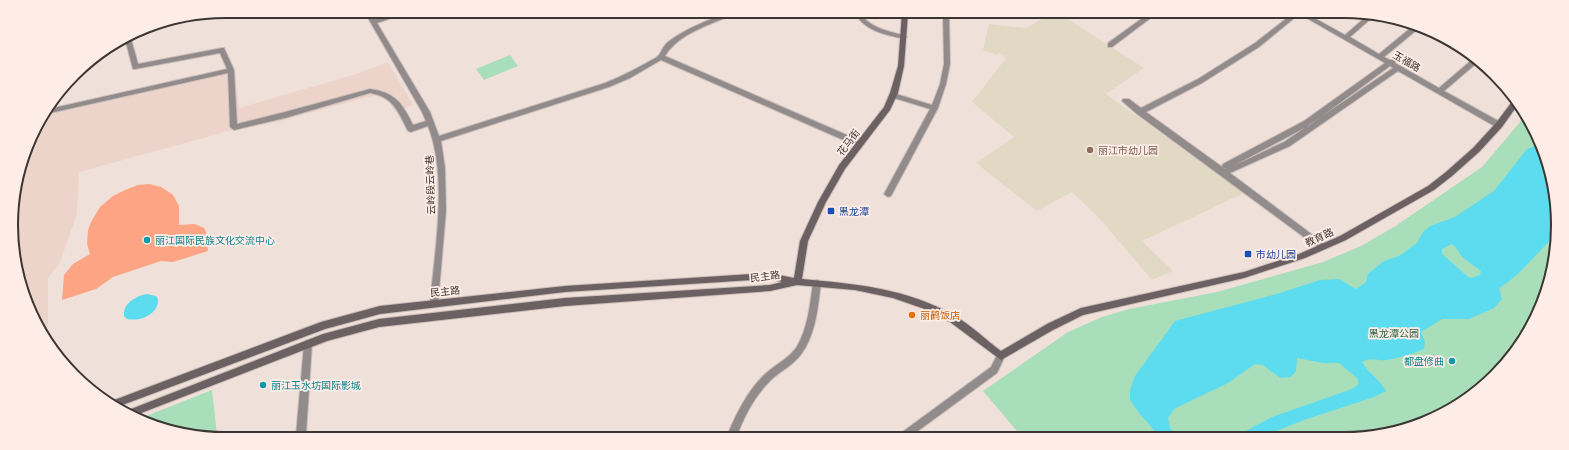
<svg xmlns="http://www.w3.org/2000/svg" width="1569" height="450" font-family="'PT Sans Narrow','Noto Sans SC',sans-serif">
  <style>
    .built { fill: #ecd4cb }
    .education { fill: #e2d9c4 }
    .green { fill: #a8deba }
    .water { fill: #5ddcef; fill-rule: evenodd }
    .building { fill: #fca484 }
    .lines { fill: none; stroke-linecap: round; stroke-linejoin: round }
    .street-casing { stroke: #ccbeb9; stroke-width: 2 }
    .secondary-casing { stroke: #ccbeb9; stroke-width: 2 }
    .street { fill: #928b8c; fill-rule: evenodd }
    .secondary { fill: #6b6163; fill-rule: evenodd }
    .education-dot { fill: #8d6e63; stroke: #feede7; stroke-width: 1.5 }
    .transit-dot { fill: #1a4fb4; stroke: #feede7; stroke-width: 1.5 }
    .culture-dot { fill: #0f9aa8; stroke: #feede7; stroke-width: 1.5 }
    .food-dot { fill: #e8710a; stroke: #feede7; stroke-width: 1.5 }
    .labels { text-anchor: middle; stroke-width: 3.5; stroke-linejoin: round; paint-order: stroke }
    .street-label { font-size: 10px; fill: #3c3633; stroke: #feede7 }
    .education-label { font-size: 10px; fill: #785e54; stroke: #feede7; text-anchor: start }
    .transit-label { font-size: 10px; fill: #164399; stroke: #feede7; text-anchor: start }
    .culture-label { font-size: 10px; fill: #0d838f; stroke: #feede7; text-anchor: start }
    .food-label { font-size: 10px; fill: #c56008; stroke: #feede7; text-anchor: start }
    .park-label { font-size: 10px; fill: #286541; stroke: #feede7 }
    .rim { fill: none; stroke: #3c3633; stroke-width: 2 }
  </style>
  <rect width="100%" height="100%" fill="#f0e0da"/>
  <path class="built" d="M388,62L413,105L395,112L385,96H372L272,123L229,131L79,172L77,214L60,262L48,278V342L18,281L11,211L33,130L44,116L235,71L239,108L356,74Z"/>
  <path class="education" d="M1051,14H1060L1144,68L1106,94L1244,193L1142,241L1173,271L1152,280L1100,219L1072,192L1037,211L976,163L1014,137L972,102L1006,58L1000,53L997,55L983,50L989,24L1026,28Z"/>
  <path class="green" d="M510,55L518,66L484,80L476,69Z
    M1526,115L1554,183V267L1536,320L1495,376L1438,417L1372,437H1022L983,391L1068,332L1102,317L1129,309L1217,292L1323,262L1361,246L1394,227L1482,167Z
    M212,390L217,435H183L141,418Z"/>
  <path class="water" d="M1538,145L1554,183V237C1535,254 1521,275 1499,288L1502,299L1494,308L1469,319H1442L1421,332L1425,342L1424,349C1412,354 1399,358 1387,360C1378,361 1370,357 1362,362C1369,374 1379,378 1386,391L1374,397L1304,420L1261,437H1234L1272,417L1352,389L1359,384L1357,378L1339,363H1323L1297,358L1296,371L1291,377L1280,378L1263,365L1255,364L1228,383L1174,409L1168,418L1170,428L1180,437H1160L1139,413L1130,400V390L1135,376L1175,321L1277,294L1320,280L1339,279L1356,289L1366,282L1368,274L1384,261L1399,256L1417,243L1423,232L1430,226L1455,217L1494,191L1527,149ZM1452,244L1457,249L1462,257L1481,271L1480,275L1471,278L1467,276L1442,254V249Z
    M147,294L156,296L158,299C159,314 140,322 127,319L124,316C123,303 136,296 147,294Z
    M1445,412L1438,417L1398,429C1413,417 1426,413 1445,412Z"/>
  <path class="building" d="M149,184L161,187L173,195L179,206V225L195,224L204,228L206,232L208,251L173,262L161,261L113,277L96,289L62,300L64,275L73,264L90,254L87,244L88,230L91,222L100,207L113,196L125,190L138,185Z"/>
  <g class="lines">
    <g class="street-casing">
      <path id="street" d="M364,11L370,12L375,19L399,12H408L407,13L377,23L430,112L439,136L605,83C622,76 640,67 657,57C661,54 662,48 666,44C677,33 719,13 735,13L734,14C710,25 679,33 665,56L863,142L864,144L860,147L857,146L661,60L630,78L609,87L441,141L445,168L446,211L438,303L437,306L434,307L431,306L430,303C435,248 448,177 428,126L411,132L408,131C398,112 394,97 370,93L285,118L234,130L230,127L228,73L46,114L49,109L227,69L220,53L135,69H133L125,39L130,35L138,64L222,48H224L234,70L237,124L285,112L370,89C395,92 403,104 413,125L426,121L422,112Z
        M854,13H860C871,29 889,31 906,36L907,37L904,39C884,34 867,32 854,13Z
        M943,14H949L950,64L946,84L938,108L891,196L888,197L884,194L930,109L891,97L889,95L893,93L932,105L940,84L944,64Z
        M1148,14H1156L1112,47H1108V43Z
        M1291,15H1298L1259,47L1202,83L1146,112L1225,169H1227L1223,168L1222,166L1223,164L1304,121L1385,63L1303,16L1302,15H1309L1345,35L1368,15H1375L1350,37L1379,54L1413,26L1418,29L1384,57L1390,60L1395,59L1396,61L1395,63L1439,88L1474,58L1478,62L1444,91L1502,123L1503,125L1499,128L1496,127L1398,71L1290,146L1230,173L1326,245L1327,247L1326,249H1320L1137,114L1122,101L1123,99H1129L1141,108L1198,79L1255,43ZM1390,66L1393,68L1284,142L1233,166L1310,125Z
        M817,280L820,281L821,283C818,307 816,333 802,353C794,365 782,370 772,379C756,394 744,416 737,436H727C736,414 747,392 763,376C774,365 787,360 796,348C808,329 810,304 813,283L814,281Z
        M308,340L311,341L312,344L306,435H296L304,344L305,341Z
        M1001,352L1004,353L1005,356L997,373L911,436H899L901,433L991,367L998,353Z"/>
    </g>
    <g class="secondary-casing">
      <path id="secondary" d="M902,13H908L904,66L898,93L890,110L845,169L826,202L808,241L802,279C856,284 906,288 955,316C971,325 986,340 1001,351L1047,324L1081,308L1244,272L1299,254L1340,236L1428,186L1446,172L1473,148L1496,123L1514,99L1519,103L1502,127L1479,152L1452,176L1434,190L1346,240L1305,258L1244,278L1083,315L1053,330L1001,360L950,322L922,308L893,298L855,290L797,285L770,291L565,306L379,327L327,341L136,415L126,411L323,334L379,319L565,298L770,285L782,282L769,279L565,292L380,314L325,329L117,407L108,404L109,402L321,322L380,306L565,286L769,273L794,278L800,241L818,202L839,165L884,107L890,93L898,66Z"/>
    </g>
    <use href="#street" class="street"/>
    <use href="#secondary" class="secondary"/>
  </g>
  <circle class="education-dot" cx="1090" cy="150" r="4"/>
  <g class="transit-dot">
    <rect x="827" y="207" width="8" height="8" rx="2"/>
    <rect x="1244" y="250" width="8" height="8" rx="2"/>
  </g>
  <g class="culture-dot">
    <circle cx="147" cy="240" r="4"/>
    <circle cx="1452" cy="361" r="4"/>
    <circle cx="263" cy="385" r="4"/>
  </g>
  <circle class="food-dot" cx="912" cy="315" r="4"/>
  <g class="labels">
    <g class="street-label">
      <text transform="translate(1407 61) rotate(30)" y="4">玉福路</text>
      <text transform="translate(848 142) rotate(-53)" y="4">花马街</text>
      <text transform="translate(430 185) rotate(-92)" y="4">云岭段云岭巷</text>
      <text transform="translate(1319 237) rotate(-24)" y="4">教育路</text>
      <text transform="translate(765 276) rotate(-7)" y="4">民主路</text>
      <text transform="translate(445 291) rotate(-6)" y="4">民主路</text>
    </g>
    <g class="education-label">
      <text x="1098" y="154">丽江市幼儿园</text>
    </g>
    <g class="transit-label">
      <text x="839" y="215">黑龙潭</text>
      <text x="1256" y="258">市幼儿园</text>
    </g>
    <g class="culture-label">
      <text x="155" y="244">丽江国际民族文化交流中心</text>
      <text x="1444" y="365" text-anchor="end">都盘修曲</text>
      <text x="271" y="389">丽江玉水坊国际影城</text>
    </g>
    <g class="food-label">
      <text x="920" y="319">丽鹤饭店</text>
    </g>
    <g class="park-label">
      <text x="1394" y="337">黑龙潭公园</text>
    </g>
  </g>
  <path d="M0 0H1569V450H0ZM225 18H1344A207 207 0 0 1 1551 225V225A207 207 0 0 1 1344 432H225A207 207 0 0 1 18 225V225A207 207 0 0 1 225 18Z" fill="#feede7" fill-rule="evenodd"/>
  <path class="rim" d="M225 18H1344A207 207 0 0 1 1551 225V225A207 207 0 0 1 1344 432H225A207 207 0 0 1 18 225V225A207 207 0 0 1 225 18Z"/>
</svg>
